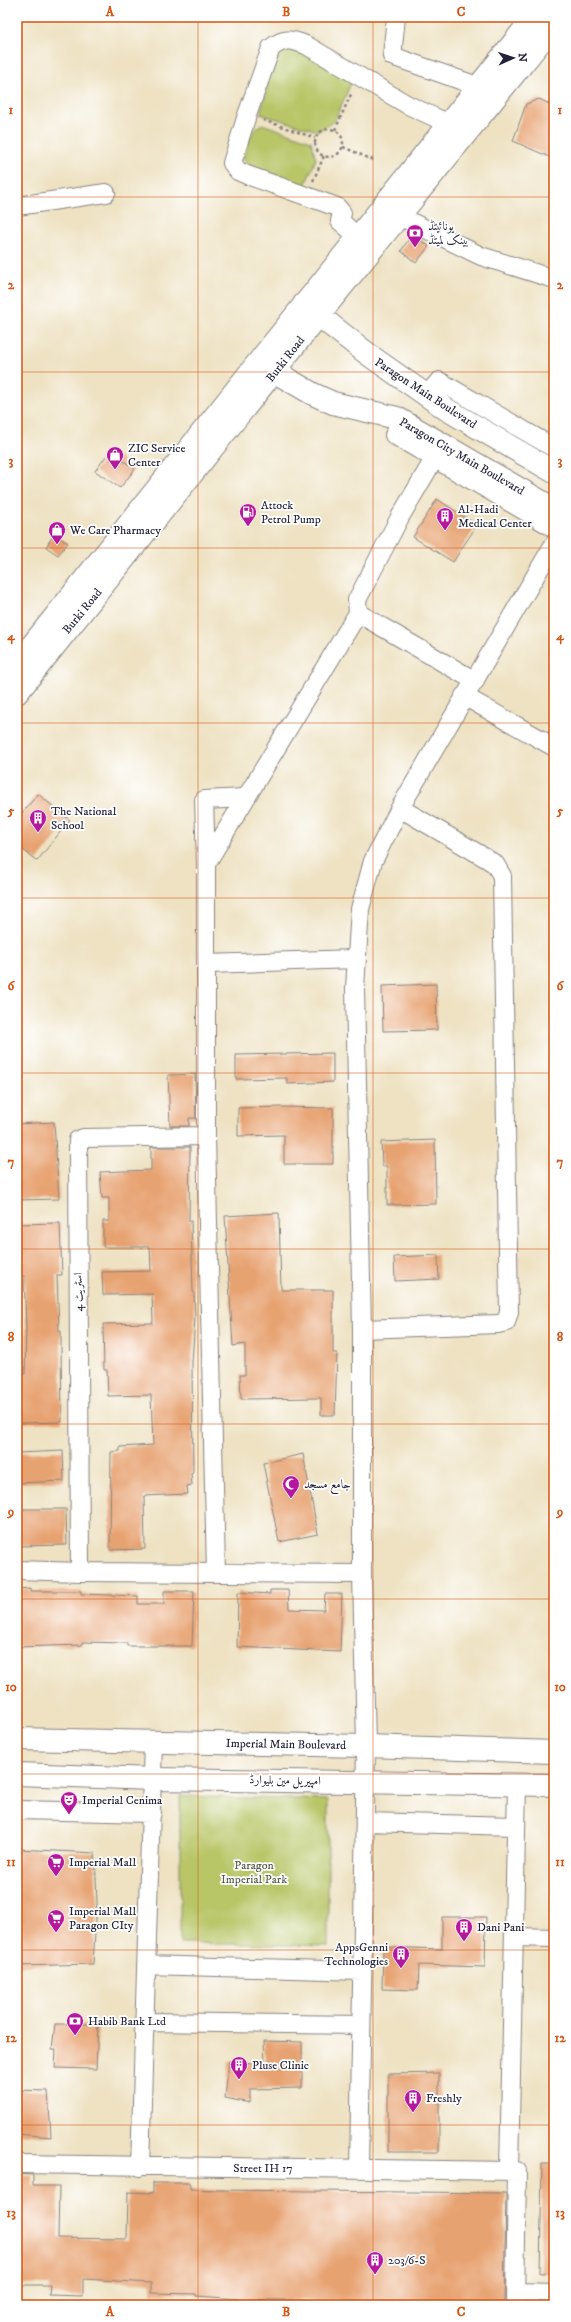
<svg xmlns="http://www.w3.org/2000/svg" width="571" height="2322" font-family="'IM FELL DW Pica',Amiri,serif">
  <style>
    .green { fill: #b8c668; stroke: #6d7452 }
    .building { fill: #e7a271 }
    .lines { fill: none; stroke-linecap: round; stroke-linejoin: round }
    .minor-casing { stroke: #88827f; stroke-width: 20 }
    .tertiary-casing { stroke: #88827f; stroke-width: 24 }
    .primary-casing { stroke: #88827f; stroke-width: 24 }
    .path { stroke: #88827f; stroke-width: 2.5; stroke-dasharray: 3 3; stroke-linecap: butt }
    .minor { stroke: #fff; stroke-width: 18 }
    .tertiary { stroke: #fff; stroke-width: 22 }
    .primary { stroke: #fff; stroke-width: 22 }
    .grid { fill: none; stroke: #d45411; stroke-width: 1; stroke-opacity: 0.55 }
    .labels { text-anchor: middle; stroke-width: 3.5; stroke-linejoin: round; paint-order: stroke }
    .poi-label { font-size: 12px; fill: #22223b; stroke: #fff; text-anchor: start }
    .street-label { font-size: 12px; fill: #22223b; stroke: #fff }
    .park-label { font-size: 12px; fill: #565b4b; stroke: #fff }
    .neatline { fill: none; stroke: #d45411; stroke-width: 1.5 }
    .grid-label { font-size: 13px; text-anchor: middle; font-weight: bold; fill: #d45411 }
  </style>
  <rect width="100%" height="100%" fill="#fff"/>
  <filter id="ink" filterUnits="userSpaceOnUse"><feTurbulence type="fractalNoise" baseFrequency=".025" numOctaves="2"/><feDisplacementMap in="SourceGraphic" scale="8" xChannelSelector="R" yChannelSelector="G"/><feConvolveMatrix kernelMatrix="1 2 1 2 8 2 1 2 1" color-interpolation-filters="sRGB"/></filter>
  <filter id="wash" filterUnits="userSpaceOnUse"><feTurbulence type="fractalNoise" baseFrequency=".012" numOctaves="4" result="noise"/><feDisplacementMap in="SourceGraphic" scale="16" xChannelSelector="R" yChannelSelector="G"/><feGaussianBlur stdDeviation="0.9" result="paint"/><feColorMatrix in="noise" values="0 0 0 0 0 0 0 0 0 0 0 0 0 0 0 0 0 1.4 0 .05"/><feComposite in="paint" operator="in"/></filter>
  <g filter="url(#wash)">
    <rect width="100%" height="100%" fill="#eee2c3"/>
    <path class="green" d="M291,48L302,51L352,81L334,122L318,131L260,114L276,53Z
      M262,124L311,141L316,159L304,188L249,168L243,159C247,147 250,130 262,124Z
      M180,1796L328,1800V1946L180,1943Z"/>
    <g id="blocks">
      <path class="building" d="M539,99L554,106V159L513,141L526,104Z
        M412,234L429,246L416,263L401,251Z
        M110,451L135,469L120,488L95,471Z
        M437,499L477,525L453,562L413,537Z
        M54,534L68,543L58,555L46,547Z
        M38,794L70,820L37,861L17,845V819Z
        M436,984L437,1030L383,1031L382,986Z
        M333,1053V1082L287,1084V1078L236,1079V1055Z
        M195,1074L196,1118H189V1126H170L168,1075Z
        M281,1107L333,1108V1164H284V1135L238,1136V1108Z
        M54,1122L59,1199L17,1200V1124Z
        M435,1140L436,1204L387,1205V1166H382L381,1142Z
        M151,1147H190L189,1221H191L193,1292H194L195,1318L192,1362L193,1473H191L192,1485L187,1486L188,1494L144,1496L145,1549L110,1550L111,1452L120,1451V1447L153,1445L151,1395L108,1396L107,1370H104L103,1324L153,1323L152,1294L103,1295L102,1272L151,1271L150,1247H103V1221H109V1198H102L100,1172L151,1170Z
        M279,1213L281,1290H333V1353H337L335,1415H321V1398L241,1399L240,1375H245V1344L233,1346L225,1216Z
        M60,1223L62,1275H57L59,1331H61V1348L62,1422L17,1423V1374H25L26,1326L24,1276H17V1224Z
        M438,1255L439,1279L395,1281L394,1257Z
        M63,1451L64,1481L17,1483V1453Z
        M303,1454L318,1534L279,1542L263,1463Z
        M17,1509H66L67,1545L17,1546Z
        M30,1588V1591H81V1594L138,1596V1604H164V1591H194L192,1646H127V1643L82,1642V1645L17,1647V1589Z
        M270,1590H288L289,1609L324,1610L325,1594H342L340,1652L237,1647L238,1592L270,1594Z
        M17,1849L95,1853L97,1902L93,1964L17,1966Z
        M442,1917H486L485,1967L419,1965L418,1990L382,1989L383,1947L442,1949Z
        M55,2024H98L96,2069L55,2068L56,2049H52Z
        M264,2041L302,2042V2088L250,2089V2103L225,2098L229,2061L265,2064Z
        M439,2073V2152H388V2074Z
        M17,2090L48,2091L51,2137L17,2134Z
        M542,2164H554V2272L540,2273Z
        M17,2174L33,2175V2186H59L58,2238L127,2239L128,2192L153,2193V2183H190V2189L218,2190L506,2193L504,2305L239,2299L196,2296V2294L151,2293V2283L83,2279V2296L49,2295L50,2285H17Z"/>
    </g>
  </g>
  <g filter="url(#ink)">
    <use href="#blocks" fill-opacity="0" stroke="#88827f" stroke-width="1"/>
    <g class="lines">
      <g class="minor-casing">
        <path id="minor" d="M396,17L392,56L477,86
          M17,206L106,193
          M399,216L481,256L554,279
          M357,236L340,221L342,213L337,207L247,175L238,171L232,163L247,115L271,48C283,38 291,39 306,45L408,105L447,123
          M427,395L439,381L554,448
          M403,422L394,435L554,528
          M358,613L475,681
          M464,696L554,747
          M206,864L204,800L245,798
          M206,964L355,959
          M362,1329L498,1324L506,1322L509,1312L502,876L495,864L484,857L400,808
          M17,1570L80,1572L362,1574
          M80,1572L78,1140L83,1138L206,1136
          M216,1573L206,1136V864L358,613L357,600L400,517L434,459
          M17,1810L152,1813
          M365,1822L516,1826
          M514,1937L554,1938
          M146,1965L362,1971
          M145,2022L360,2025
          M17,2164L517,2171L515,2305
          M140,2167L153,1742
          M359,2168L366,1746L362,1574V1329L355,988L360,909L373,861L400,808L554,544
          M509,2171L517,1784
          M516,2292L554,2293"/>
      </g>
      <g class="tertiary-casing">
        <path id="tertiary" d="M304,304L369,355L446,409L554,472
          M260,361L275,372L313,394L333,403L397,418L554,509
          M17,1739L366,1746L554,1752
          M17,1774L153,1779L554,1785"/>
      </g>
      <g class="primary-casing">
        <path id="primary" d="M17,664L534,17
          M17,693L318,316L554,25"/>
      </g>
      <path class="path" d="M263,120L315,138
        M315 143a14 14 0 1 1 28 0a14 14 0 1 1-28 0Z
        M335,130L352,92
        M343,147L373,160
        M313,181L324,156"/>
      <use href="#minor" class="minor"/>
      <use href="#tertiary" class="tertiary"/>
      <use href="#primary" class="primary"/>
    </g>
  </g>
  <path class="grid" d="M198,17V2305M373,17V2305M17,197H554M17,372H554M17,548H554M17,723H554M17,898H554M17,1073H554M17,1249H554M17,1424H554M17,1599H554M17,1774H554M17,1950H554M17,2125H554"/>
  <defs>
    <g id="bank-pin" transform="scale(0.9)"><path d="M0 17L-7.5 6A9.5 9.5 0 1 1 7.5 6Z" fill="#b5179e" stroke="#fff"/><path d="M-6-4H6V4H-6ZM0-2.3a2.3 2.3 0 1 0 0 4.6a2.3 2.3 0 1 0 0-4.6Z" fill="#fff"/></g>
    <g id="shop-pin" transform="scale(0.9)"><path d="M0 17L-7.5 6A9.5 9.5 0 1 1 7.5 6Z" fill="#b5179e" stroke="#fff"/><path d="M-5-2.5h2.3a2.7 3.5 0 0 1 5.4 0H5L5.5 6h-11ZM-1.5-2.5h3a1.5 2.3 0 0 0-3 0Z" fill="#fff"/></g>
    <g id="fuel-pin" transform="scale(0.9)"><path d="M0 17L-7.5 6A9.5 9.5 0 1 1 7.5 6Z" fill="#b5179e" stroke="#fff"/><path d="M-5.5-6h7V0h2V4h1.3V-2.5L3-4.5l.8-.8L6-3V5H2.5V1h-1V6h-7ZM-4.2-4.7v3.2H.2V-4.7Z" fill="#fff"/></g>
    <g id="building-pin" transform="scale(0.9)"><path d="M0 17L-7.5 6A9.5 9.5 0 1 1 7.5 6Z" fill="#b5179e" stroke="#fff"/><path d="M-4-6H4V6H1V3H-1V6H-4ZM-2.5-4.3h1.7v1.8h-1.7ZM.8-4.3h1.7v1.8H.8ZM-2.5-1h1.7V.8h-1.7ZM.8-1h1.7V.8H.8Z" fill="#fff"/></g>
    <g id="mosque-pin" transform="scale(0.9)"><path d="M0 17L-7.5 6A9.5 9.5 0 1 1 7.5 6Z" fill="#b5179e" stroke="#fff"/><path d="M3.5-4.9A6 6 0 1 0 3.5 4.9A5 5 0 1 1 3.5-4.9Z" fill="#fff"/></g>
    <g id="theatre-pin" transform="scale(0.9)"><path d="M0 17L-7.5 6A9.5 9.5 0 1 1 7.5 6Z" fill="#b5179e" stroke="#fff"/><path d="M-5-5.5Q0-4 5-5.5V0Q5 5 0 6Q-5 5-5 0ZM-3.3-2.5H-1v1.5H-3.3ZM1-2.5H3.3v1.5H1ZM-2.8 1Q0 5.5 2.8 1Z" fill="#fff"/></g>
    <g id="supermarket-pin" transform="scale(0.9)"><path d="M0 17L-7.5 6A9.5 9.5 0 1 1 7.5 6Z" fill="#b5179e" stroke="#fff"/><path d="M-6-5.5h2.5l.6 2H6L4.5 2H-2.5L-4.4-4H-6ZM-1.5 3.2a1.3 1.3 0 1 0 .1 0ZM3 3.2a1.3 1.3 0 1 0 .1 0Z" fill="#fff"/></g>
  </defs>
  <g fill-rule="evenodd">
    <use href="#bank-pin" x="415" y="233"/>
    <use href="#shop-pin" x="115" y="455"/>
    <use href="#fuel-pin" x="248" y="512"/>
    <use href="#building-pin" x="445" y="516"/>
    <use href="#shop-pin" x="57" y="530"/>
    <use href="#building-pin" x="38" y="818"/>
    <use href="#mosque-pin" x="291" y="1484"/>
    <use href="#theatre-pin" x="69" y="1800"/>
    <use href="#supermarket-pin" x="56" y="1862"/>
    <use href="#supermarket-pin" x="56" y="1918"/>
    <use href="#building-pin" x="464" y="1927"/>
    <use href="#building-pin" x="401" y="1954"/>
    <use href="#bank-pin" x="75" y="2021"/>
    <use href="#building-pin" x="239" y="2065"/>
    <use href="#building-pin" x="413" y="2098"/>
    <use href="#building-pin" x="375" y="2260"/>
  </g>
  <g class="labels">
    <g class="poi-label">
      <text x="428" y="230">یونائیٹڈ<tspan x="428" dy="14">بینک لمیٹڈ</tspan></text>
      <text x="128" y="452">ZIC Service<tspan x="128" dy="14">Center</tspan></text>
      <text x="261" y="509">Attock<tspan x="261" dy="14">Petrol Pump</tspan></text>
      <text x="458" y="513">Al-Hadi<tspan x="458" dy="14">Medical Center</tspan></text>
      <text x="70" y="534">We Care Pharmacy</text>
      <text x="51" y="815">The National<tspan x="51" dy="14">School</tspan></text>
      <text x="304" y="1488">جامع مسجد</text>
      <text x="82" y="1804">Imperial Cenima</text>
      <text x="69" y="1866">Imperial Mall</text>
      <text x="69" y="1915">Imperial Mall<tspan x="69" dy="14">Paragon CIty</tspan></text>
      <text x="477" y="1931">Dani Pani</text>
      <text x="388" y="1951" text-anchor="end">AppsGenni<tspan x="388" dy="14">Technologies</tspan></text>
      <text x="88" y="2025">Habib Bank Ltd</text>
      <text x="252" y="2069">Pluse Clinic</text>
      <text x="426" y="2102">Freshly</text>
      <text x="388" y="2264">203/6-S</text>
    </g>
    <g class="street-label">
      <text transform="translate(285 359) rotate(-52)" y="4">Burki Road</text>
      <text transform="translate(426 393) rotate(33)" y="4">Paragon Main Boulevard</text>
      <text transform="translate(462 456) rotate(30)" y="4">Paragon City Main Boulevard</text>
      <text transform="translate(82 611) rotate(-51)" y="4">Burki Road</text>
      <text transform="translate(78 1292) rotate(-91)" y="4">اسٹریٹ 4</text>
      <text transform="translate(286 1744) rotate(1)" y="4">Imperial Main Boulevard</text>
      <text transform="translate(285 1780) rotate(1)" y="4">امپیریل مین بلیوارڈ</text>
      <text x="263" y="2172">Street IH 17</text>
    </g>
    <g class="park-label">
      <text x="254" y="1869">Paragon<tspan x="254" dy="14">Imperial Park</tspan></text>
    </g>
  </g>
  <rect width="571" height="2322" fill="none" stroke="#fff" stroke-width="44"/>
  <g transform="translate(513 58) rotate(87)" stroke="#ffffff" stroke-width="3" paint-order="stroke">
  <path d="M0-3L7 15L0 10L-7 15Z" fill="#22223b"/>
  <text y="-6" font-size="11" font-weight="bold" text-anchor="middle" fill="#22223b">N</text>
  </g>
  <rect x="22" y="22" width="527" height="2278" class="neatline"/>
  <g class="grid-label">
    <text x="110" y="16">A</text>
    <text x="286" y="16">B</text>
    <text x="461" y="16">C</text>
    <text x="11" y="114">1</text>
    <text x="560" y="114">1</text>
    <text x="11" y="289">2</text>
    <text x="560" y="289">2</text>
    <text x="11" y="465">3</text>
    <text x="560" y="465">3</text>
    <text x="11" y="640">4</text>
    <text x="560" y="640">4</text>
    <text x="11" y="815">5</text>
    <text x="560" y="815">5</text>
    <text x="11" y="990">6</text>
    <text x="560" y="990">6</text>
    <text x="11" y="1166">7</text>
    <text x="560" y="1166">7</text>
    <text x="11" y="1341">8</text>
    <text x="560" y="1341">8</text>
    <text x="11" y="1516">9</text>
    <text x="560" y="1516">9</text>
    <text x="11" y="1691">10</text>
    <text x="560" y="1691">10</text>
    <text x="11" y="1866">11</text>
    <text x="560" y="1866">11</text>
    <text x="11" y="2042">12</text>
    <text x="560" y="2042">12</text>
    <text x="11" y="2217">13</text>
    <text x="560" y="2217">13</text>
    <text x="110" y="2316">A</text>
    <text x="286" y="2316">B</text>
    <text x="461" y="2316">C</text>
  </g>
</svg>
